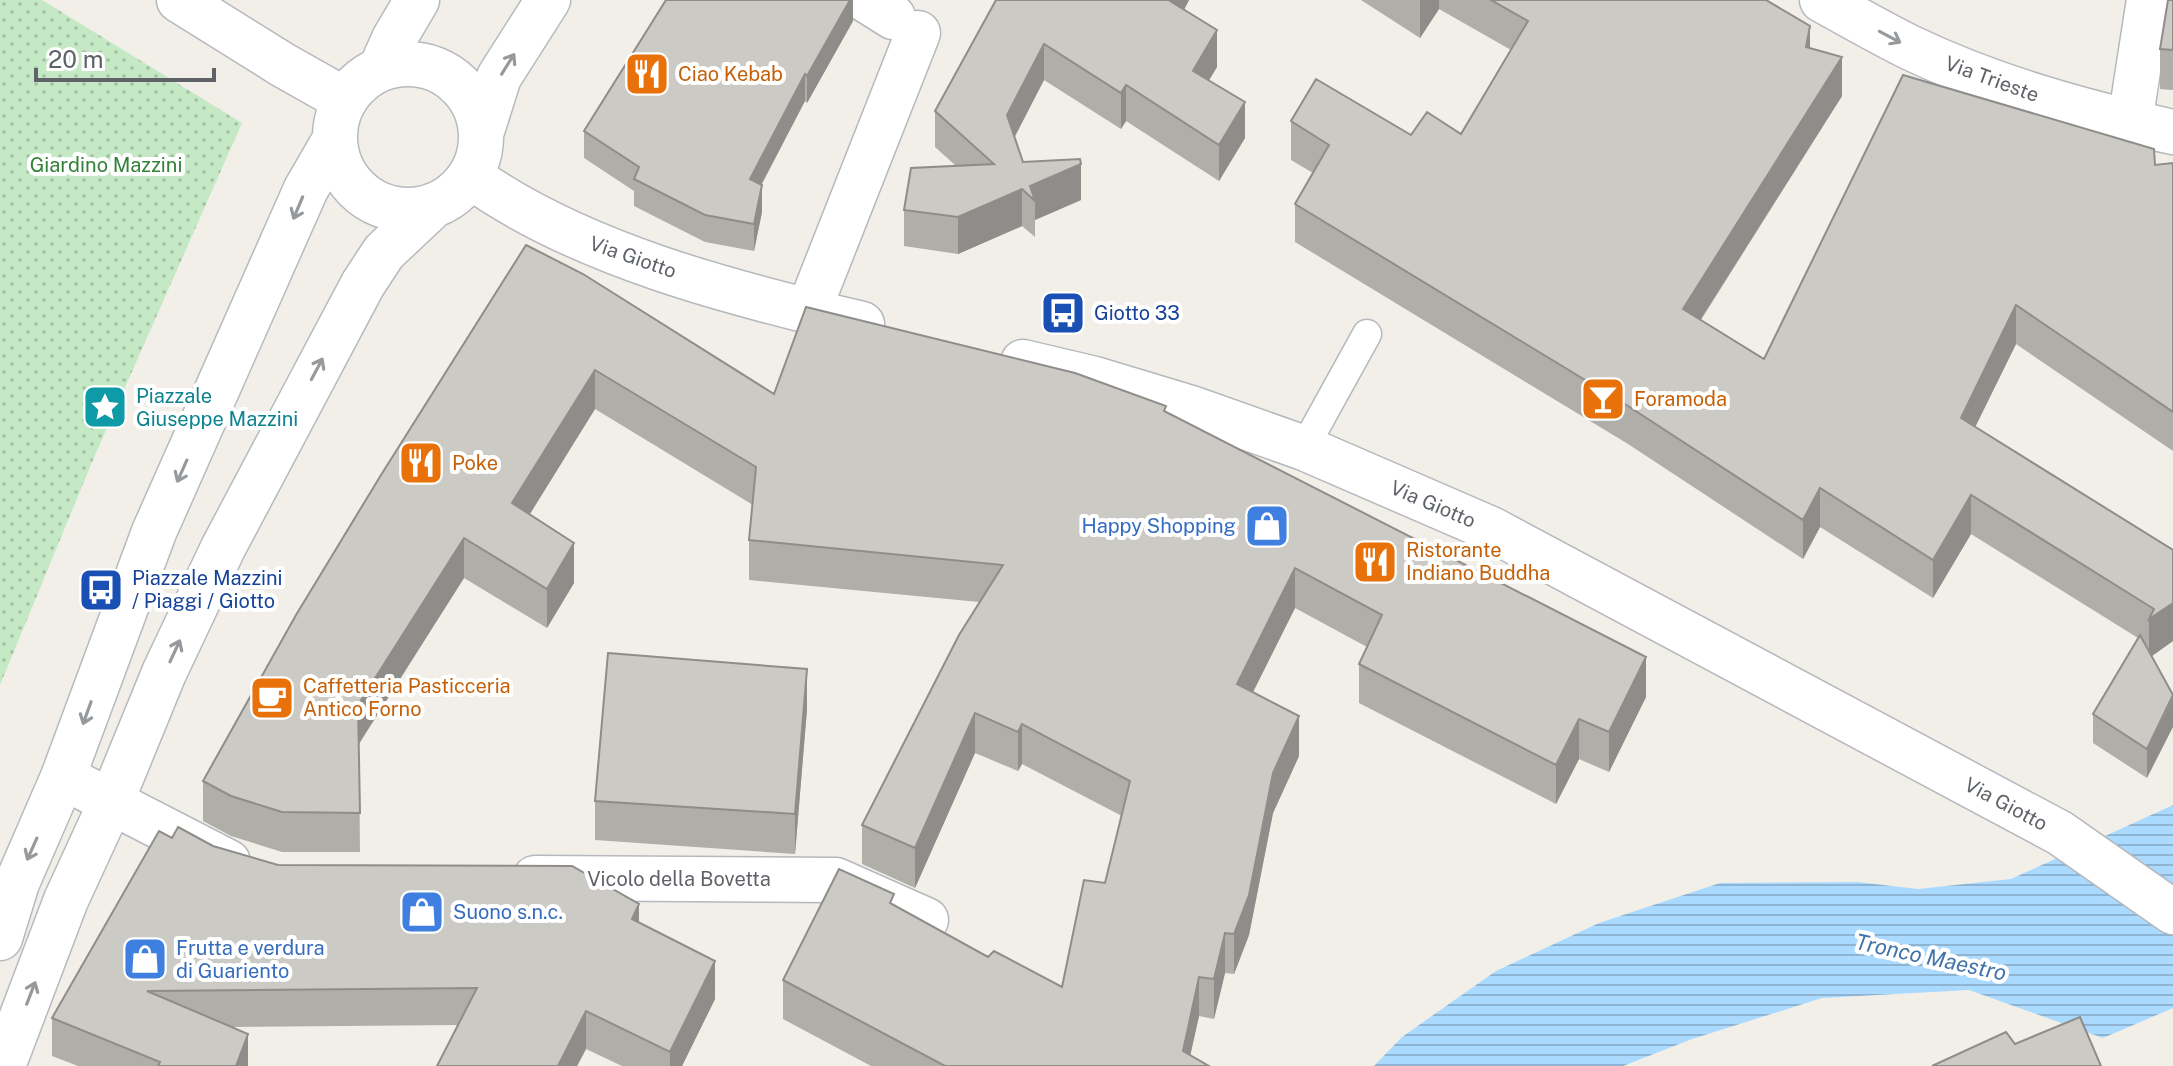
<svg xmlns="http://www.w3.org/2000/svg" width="2173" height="1066" font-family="'Public Sans',sans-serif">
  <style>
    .park { fill: url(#park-dots) }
    .water { fill: url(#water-rules) }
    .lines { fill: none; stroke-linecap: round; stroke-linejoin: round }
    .lane-casing { stroke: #b5b8bc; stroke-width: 31 }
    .street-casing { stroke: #b5b8bc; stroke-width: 47 }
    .secondary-casing { stroke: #b6babf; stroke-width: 47 }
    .lane { stroke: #fff; stroke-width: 28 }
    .street { stroke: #fff; stroke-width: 44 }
    .secondary { stroke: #fff; stroke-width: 44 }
    .wall { fill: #afaea9 }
    .shaded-wall { fill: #8f8d8a }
    .building { fill: #cccac5; stroke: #8f8d8a; stroke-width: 2 }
    .oneway { stroke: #979a9d }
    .labels { text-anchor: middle; stroke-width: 8; stroke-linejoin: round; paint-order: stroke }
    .food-label { font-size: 20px; fill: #c56008; stroke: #fff; text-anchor: start }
    .street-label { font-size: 20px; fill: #5f6368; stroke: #fff }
    .park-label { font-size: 20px; fill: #348238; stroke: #fff }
    .transit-label { font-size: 20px; fill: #164399; stroke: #fff; text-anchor: start }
    .culture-label { font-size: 20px; fill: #0d838f; stroke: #fff; text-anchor: start }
    .shop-label { font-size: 20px; fill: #366cbe; stroke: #fff; text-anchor: start }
    .water-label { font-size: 22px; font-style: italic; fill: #4174aa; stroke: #fff }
  </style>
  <defs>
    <pattern id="park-dots" width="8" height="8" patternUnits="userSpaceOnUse" patternTransform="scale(2)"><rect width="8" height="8" fill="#c5e8c5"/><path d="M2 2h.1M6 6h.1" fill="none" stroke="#a3c0a4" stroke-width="1.8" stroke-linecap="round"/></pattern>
    <pattern id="water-rules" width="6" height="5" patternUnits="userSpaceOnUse" patternTransform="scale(2)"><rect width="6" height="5" fill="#aadaff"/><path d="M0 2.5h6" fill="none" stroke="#8eb4d2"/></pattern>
  </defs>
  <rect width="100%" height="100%" fill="#f1efe8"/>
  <path class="park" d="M0,0H42L242,123L95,455L0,685Z"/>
  <path class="water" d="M2173,805V1008L2103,1038L1969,990L1822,998L1692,1039L1623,1066H1374L1402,1037L1496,971L1599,923L1720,883L1858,882L1918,889L2011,879Z"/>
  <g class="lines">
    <g class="lane-casing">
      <path id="lane" d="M1304,448L1367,334"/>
    </g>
    <g class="street-casing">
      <path id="street" d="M179,0L283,65L345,100
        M866,0L893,17
        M2130,122L2149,0
        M470,176C578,254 734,294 862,324
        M808,312L918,33
        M1023,362L1095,379L1191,408L1304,448L1491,529L2060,833L2173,912
        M63,777L228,862
        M535,878L836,880L926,920"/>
    </g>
    <g class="secondary-casing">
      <path id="secondary" d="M1822,0C1851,16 1879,32 1909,47C1992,87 2083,112 2173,132
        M335 137a73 73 0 1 1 146 0a73 73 0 1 1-146 0Z
        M381,68L394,39L417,0
        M481,134L499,77L548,0
        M0,938L17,883L63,777L154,532L306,189L335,139
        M3,1066L66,900L112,800L164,673L223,548L363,284L384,252L434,205"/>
    </g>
    <use href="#lane" class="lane"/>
    <use href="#street" class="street"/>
    <use href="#secondary" class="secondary"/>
  </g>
  <path class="wall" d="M853,0V21L807,103L805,101L762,184V212L754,251L705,242L634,206V191L584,158V131Z
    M996,0H1189L1184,10L1217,67L1209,80L1245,138L1219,181L1126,121L1121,129L1044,80L1014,137L1023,162L1081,200L1035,220V237L1022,226L958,254L904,246V210L955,165L935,147V111Z
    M1361,0H1766L1810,48L1842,96L1701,320L1764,359L2155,165L2173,163V451L2016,344L1975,427L2173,550V641L2152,656L2147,778L2093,743V714L2138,638L1971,534L1933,598L1820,527L1803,559L1628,444L1295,242V204L1313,173L1291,160V121L1411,135L1461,134L1511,50L1439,9L1420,38Z
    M2173,0V90L2160,89V49Z
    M526,245L774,394L1166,412L1646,697L1609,772L1579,759L1556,804L1359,703V664L1367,647L1295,608L1253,692L1299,756L1273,813L1249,935L1234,974L1225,973L1214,1019L1199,1016L1190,1055L1209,1066H871L783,1019V980L894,905L988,957L1062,987L1105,883L1122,816L1022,764L1018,771L975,753L915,888L862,864V825L979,602L749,580V540L753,505L595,409L529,515L574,583L547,628L464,578L359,744L360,852H282L231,836L203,821V781Z
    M807,709L795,854L595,840V801Z
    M172,838L278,865L639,922L715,999L682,1066H622L586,1049L577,1066H437L457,1025L232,1027L248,1066H78L52,1056V1018Z"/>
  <path class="shaded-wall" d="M850,0H853V21L807,103V76Z
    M1170,0H1189L1170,37Z
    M1420,0H1439V9L1420,38Z
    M1810,26V65L1806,47Z
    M1217,30V67L1193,107V71Z
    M1044,44V80L1007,152V115Z
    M1842,57V96L1683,347V309Z
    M805,74V101L750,206V179Z
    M1126,85V121L1121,129V93Z
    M1245,102V138L1219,181V145Z
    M1081,164V200L1035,220V201L1030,186Z
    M762,185V212L754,251V224Z
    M1022,189V226L958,254V217Z
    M2016,305V344L1961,456V418Z
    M595,370V409L512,543V503Z
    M1820,488V527L1803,559V520Z
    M1971,495V534L1933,598V560Z
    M464,538V578L358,745V705Z
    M574,543V583L547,628V589Z
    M1295,568V608L1237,724V684Z
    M2173,603V641L2149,658V619Z
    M1646,657V697L1609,772V732Z
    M807,669V709L795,854V814Z
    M2173,697V727L2147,778V749Z
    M975,713V753L915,888V848Z
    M1299,716V756L1273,813L1249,935L1234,974V934L1273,773Z
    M1579,719V759L1556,804V765Z
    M1022,724V764L1018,771V732Z
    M639,904V941L632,919Z
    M1225,933V973L1214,1019V979Z
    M715,961V999L682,1066H670V1052Z
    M1199,977V1016L1188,1066L1183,1051Z
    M586,1011V1049L577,1066H558Z
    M248,1034V1066H236Z"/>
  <path class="building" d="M666,0H850L807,76L805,74L750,179L762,185L754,224L705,215L634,179L639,167L584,131Z
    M996,0H1170V1L1217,30L1193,71L1245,102L1219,145L1126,85L1121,93L1044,44L1007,115L1023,162L1080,159L1081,164L1030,186L1035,201L1022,189L958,217L904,210L911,168L994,164L935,111Z
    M1491,0H1766L1810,26L1806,47L1842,57L1683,309L1764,359L1903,75L2154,149L2155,165L2173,163V412L2016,305L1961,418L2173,550V603L2149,619L2154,609L1971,495L1933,560L1820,488L1803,520L1628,406L1295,204L1329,145L1291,121L1316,79L1411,135L1427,112L1461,134L1528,21Z
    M2168,0H2173V50L2160,49Z
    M526,245L583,274L774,394L806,307L1075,373L1166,406L1164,411L1646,657L1609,732L1579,719L1556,765L1359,664L1382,615L1295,568L1237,684L1299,716L1273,773L1249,895L1234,934L1225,933L1214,979L1199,977L1183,1051L1209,1066H945L783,980L839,869L894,894L890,903L988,957L994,951L1062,987L1084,880L1105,883L1130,781L1022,724L1018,732L975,713L915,848L862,825L959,635L1003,565L749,540L756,467L595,370L512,503L574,543L547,589L464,538L358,705L360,813L282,812L231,796L203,781L296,615L381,475Z
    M2140,635L2173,695L2147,749L2093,714Z
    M608,653L807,669L795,814L595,801Z
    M178,827L213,846L278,865L572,866L639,904L632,919L715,961L670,1052L586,1011L558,1066H437L477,988L147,991L248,1034L236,1066H158L160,1062L52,1018L159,831L172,838Z
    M2080,1017L2101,1066H1932L2006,1032L2015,1044Z"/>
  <defs><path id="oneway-shaft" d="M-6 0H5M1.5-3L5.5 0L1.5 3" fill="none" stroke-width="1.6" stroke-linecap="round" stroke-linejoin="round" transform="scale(2)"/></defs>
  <g class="oneway">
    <use href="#oneway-shaft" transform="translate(1890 37) rotate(28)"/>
    <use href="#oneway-shaft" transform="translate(508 64) rotate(-58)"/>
    <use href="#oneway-shaft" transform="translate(298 208) rotate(113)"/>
    <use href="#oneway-shaft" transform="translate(317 369) rotate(-62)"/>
    <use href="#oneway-shaft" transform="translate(182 471) rotate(114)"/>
    <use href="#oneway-shaft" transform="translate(175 651) rotate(-65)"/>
    <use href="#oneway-shaft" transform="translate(87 713) rotate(110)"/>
    <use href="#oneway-shaft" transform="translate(32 849) rotate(114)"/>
    <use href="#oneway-shaft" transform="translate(31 993) rotate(-69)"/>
  </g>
  <defs>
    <g id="restaurant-square" transform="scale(2.3)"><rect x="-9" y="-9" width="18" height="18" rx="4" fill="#e8710a" stroke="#fff"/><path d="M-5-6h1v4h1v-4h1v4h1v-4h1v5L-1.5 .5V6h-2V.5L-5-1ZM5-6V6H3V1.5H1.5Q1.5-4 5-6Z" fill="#fff"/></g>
    <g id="bus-square" transform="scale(2.3)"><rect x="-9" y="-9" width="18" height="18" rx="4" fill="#1a4fb4" stroke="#fff"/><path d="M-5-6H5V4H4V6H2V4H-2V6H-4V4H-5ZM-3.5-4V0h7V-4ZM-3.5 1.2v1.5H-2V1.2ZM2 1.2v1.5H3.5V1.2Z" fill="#fff"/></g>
    <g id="bar-square" transform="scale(2.3)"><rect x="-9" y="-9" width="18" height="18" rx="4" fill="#e8710a" stroke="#fff"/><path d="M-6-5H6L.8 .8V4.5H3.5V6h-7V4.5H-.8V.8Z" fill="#fff"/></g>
    <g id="sight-square" transform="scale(2.3)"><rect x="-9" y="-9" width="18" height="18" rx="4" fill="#0f9aa8" stroke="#fff"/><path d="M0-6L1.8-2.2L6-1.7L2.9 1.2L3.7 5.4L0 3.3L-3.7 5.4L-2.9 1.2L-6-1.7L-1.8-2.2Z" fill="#fff"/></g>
    <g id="shop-square" transform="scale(2.3)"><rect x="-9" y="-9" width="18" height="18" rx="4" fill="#3f7fe0" stroke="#fff"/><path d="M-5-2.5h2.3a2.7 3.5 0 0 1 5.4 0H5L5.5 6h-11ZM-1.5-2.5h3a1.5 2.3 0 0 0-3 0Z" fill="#fff"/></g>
    <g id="cafe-square" transform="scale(2.3)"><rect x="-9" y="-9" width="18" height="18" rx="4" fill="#e8710a" stroke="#fff"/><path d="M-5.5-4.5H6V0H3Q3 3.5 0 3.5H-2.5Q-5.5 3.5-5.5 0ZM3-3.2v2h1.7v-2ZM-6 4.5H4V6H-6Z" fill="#fff"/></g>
  </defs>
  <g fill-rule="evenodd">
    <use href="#restaurant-square" x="647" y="74"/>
    <use href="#bus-square" x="1063" y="313"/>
    <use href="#bar-square" x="1603" y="399"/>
    <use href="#sight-square" x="105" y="407"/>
    <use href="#restaurant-square" x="421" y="463"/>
    <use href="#shop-square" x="1267" y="526"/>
    <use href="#restaurant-square" x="1375" y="562"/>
    <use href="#bus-square" x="101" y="590"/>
    <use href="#cafe-square" x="272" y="698"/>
    <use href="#shop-square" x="422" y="912"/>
    <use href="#shop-square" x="145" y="959"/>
  </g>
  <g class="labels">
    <g class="food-label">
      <text x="678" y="81">Ciao Kebab</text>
      <text x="1634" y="406">Foramoda</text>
      <text x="452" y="470">Poke</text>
      <text x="1406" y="557">Ristorante<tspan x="1406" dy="23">Indiano Buddha</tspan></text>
      <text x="303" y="693">Caffetteria Pasticceria<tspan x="303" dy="23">Antico Forno</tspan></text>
    </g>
    <g class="street-label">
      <text transform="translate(1992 79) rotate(20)" y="7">Via Trieste</text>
      <text transform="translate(633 257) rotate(19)" y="7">Via Giotto</text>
      <text transform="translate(1433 504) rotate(23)" y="7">Via Giotto</text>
      <text transform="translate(2006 804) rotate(28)" y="7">Via Giotto</text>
      <text x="679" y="886">Vicolo della Bovetta</text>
    </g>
    <g class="park-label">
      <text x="106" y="172">Giardino Mazzini</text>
    </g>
    <g class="transit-label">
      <text x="1094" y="320">Giotto 33</text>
      <text x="132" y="585">Piazzale Mazzini<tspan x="132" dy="23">/ Piaggi / Giotto</tspan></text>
    </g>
    <g class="culture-label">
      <text x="136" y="403">Piazzale<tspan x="136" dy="23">Giuseppe Mazzini</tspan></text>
    </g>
    <g class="shop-label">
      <text x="1236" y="533" text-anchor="end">Happy Shopping</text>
      <text x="453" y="919">Suono s.n.c.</text>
      <text x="176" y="955">Frutta e verdura<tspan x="176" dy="23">di Guariento</tspan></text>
    </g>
    <g class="water-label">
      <text transform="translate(1931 957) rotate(12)" y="8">Tronco Maestro</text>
    </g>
  </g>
  <path d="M36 68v12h178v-12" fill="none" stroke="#5f6368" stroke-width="4"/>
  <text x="48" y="68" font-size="24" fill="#5f6368" stroke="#ffffff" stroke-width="6" paint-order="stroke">20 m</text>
</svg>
